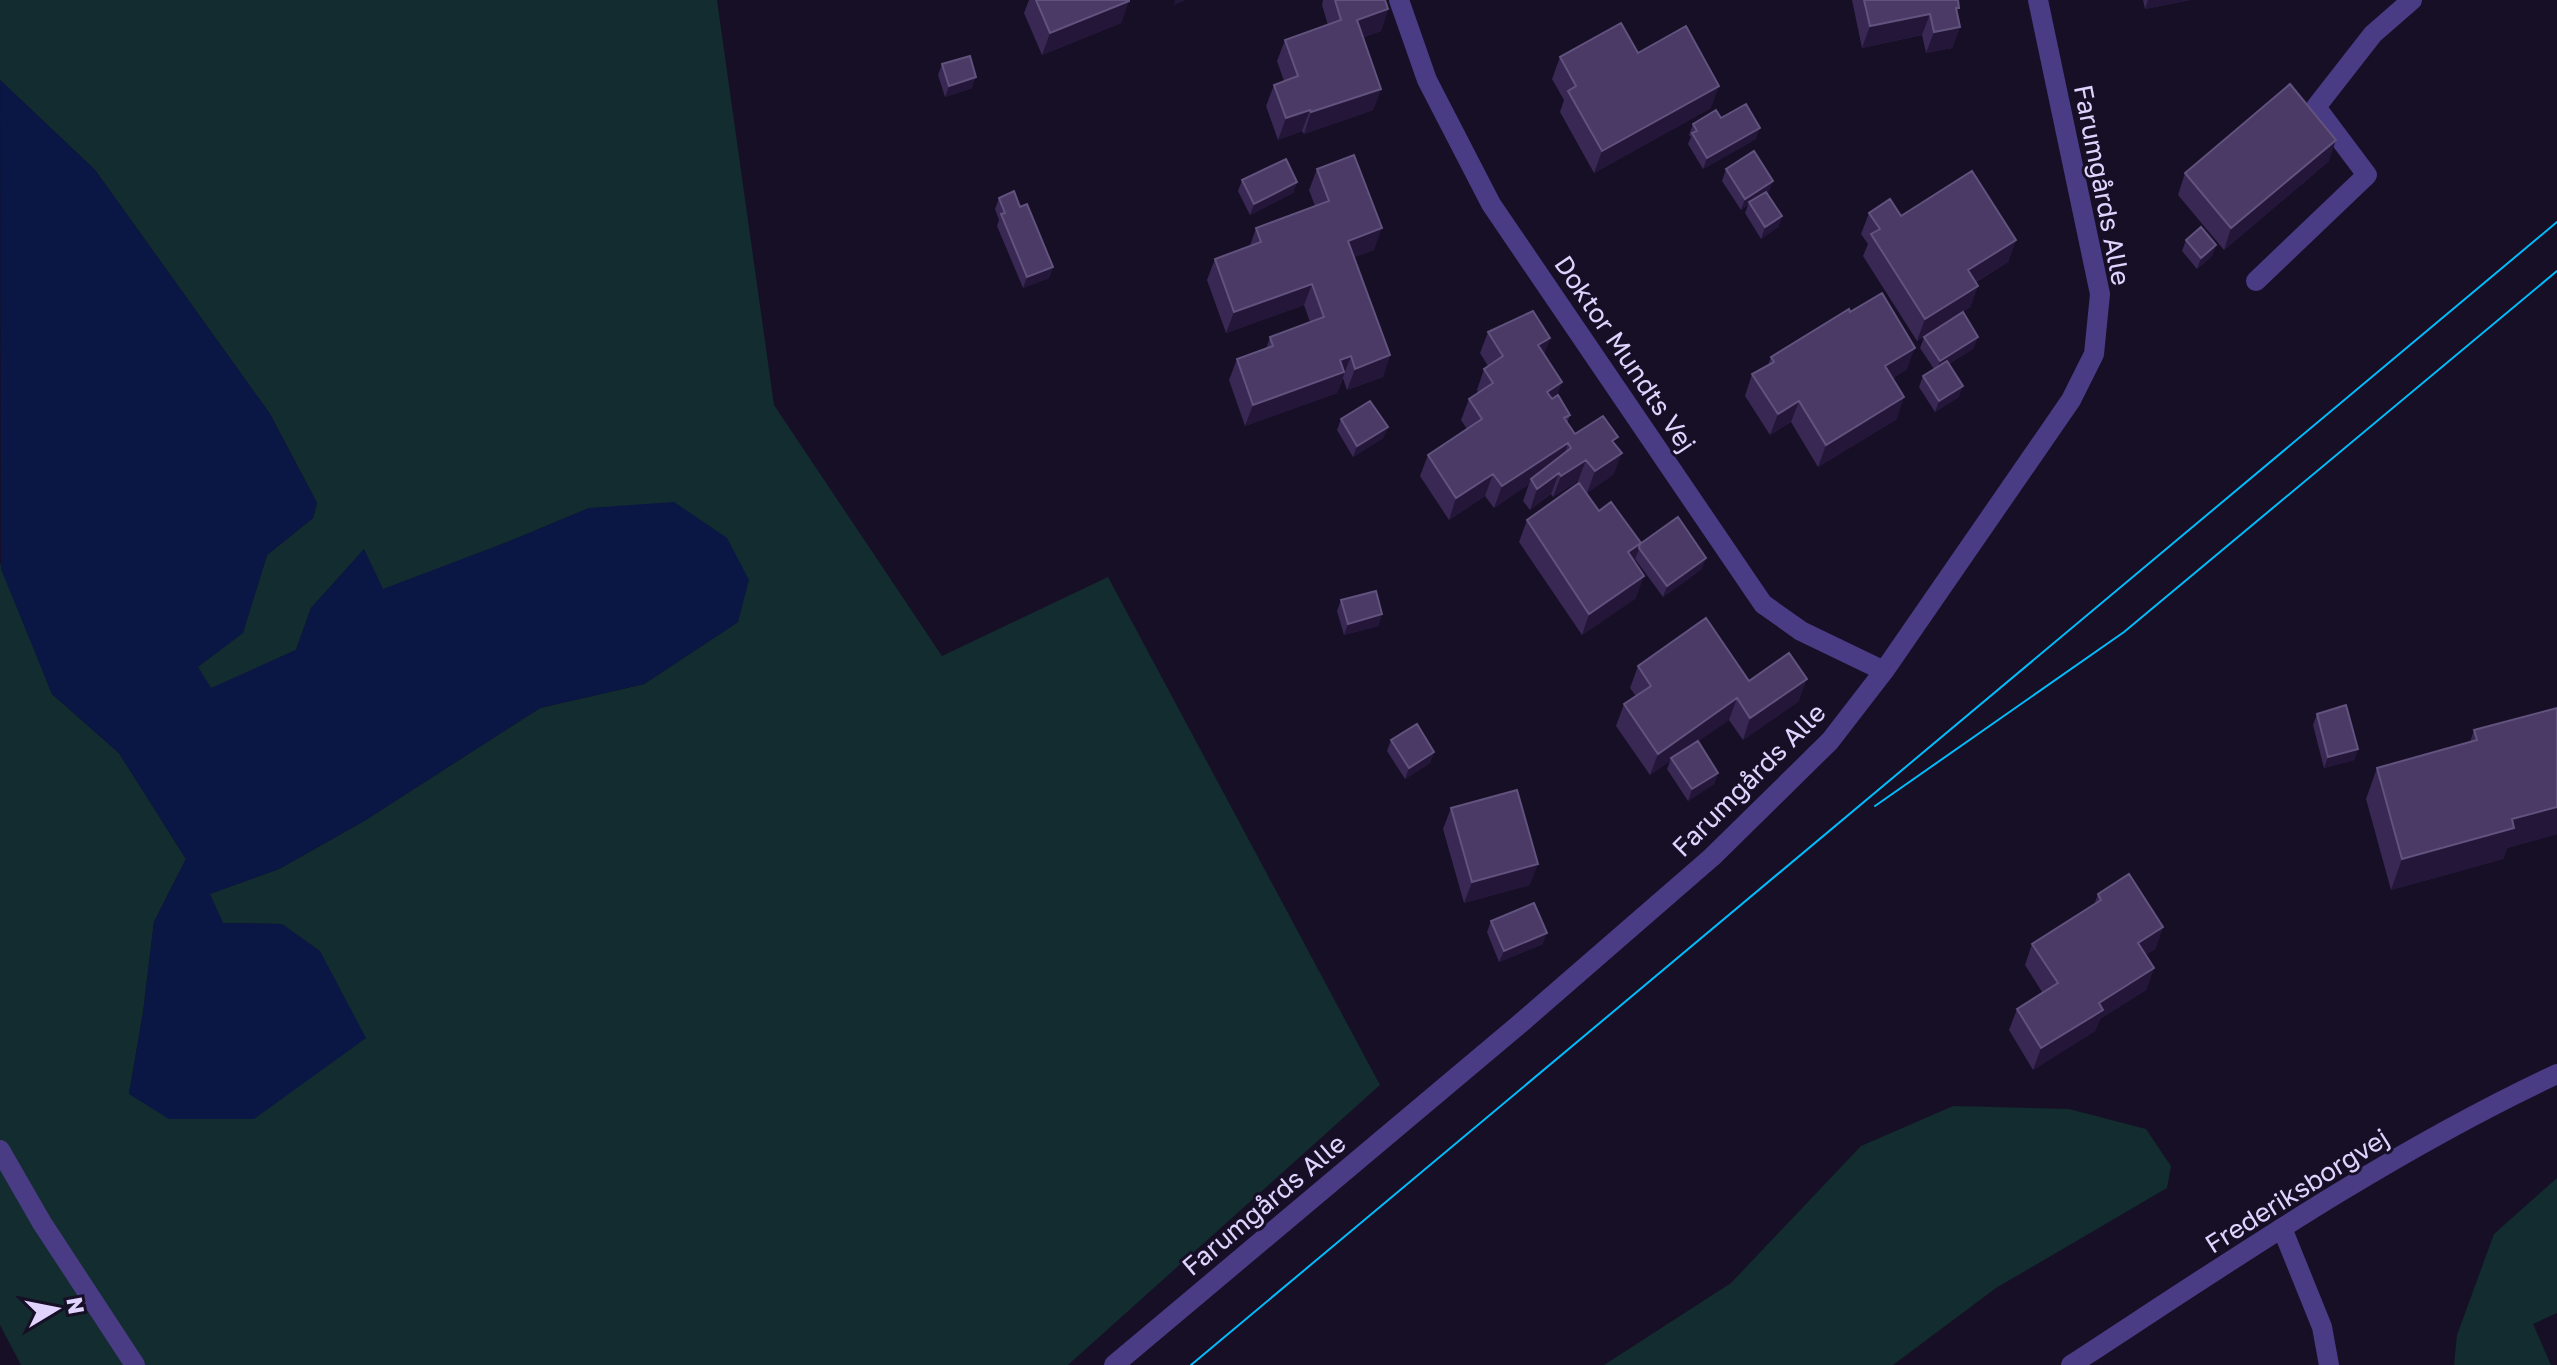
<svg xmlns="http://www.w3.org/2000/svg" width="2557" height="1365" font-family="'Golos Text',sans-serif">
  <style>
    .green { fill: #122c2f }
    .water { fill: #0a1643 }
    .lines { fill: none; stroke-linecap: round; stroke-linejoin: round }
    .service { stroke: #493b84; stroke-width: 20 }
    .minor { stroke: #493b84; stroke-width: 20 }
    .tertiary { stroke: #493b84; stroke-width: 20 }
    .tram { stroke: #02bcfc; stroke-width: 2 }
    .wall { fill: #382853 }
    .shaded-wall { fill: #231639 }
    .building { fill: #4a3a65; stroke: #61527e; stroke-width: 2 }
    .labels { text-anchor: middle; stroke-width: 6; stroke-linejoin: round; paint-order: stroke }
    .street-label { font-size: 26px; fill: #e0d4ff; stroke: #160f26 }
  </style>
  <rect width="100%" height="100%" fill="#160f26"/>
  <path class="green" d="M0,0H717L774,405L942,656L1108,577L1380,1085L1068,1365H21L0,1325V563L52,694L119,753L186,859L154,922L143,1013L129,1094L282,924L223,923L209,894L279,869L364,821L540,708L644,684L738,622L589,508L515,539L383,590L364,550L311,608L296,650L211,689L197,667L243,632L267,555L313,518L317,503L270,414L95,170L0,80Z
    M1953,1106L2069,1109L2146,1129L2171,1166L2167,1188L1996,1288L1893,1365H1604L1731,1283L1861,1146Z
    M2557,1178V1313L2533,1324L2551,1365H2454L2457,1335L2494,1234Z"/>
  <path class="water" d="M0,80L95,170L270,414L317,503L313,518L267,555L243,633L198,667L211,688L296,650L311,608L364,549L383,589L515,539L589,508L674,502L727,538L749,580L738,622L644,684L540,708L364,821L279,869L210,894L223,923L282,924L320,951L366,1038L254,1119H169L129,1094L143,1013L154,922L186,859L119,753L52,694L1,569Z"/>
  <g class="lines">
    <path class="service" d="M2256,281L2367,175L2316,107L2373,34L2412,0"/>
    <path class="minor" d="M1399,0L1427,80L1491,204L1763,604L1801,631L1884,671
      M0,1150L42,1223L135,1365
      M2282,1228L2322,1327L2329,1365
      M1114,1365L1522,1022L1712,857L1830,741L1884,671L2071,400L2094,354L2100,294L2038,0"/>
    <path class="tertiary" d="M2071,1365C2229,1262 2386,1154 2557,1074"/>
    <path class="tram" d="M1875,806L2124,632L2557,271
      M1191,1365L2557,222"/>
  </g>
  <path class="wall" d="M1029,0H1129L1121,23L1042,55L1024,13Z
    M1323,0H1385L1388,9L1381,31L1363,37L1381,89L1373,110L1304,134L1302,131L1278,140L1266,106L1274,85L1284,81L1277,61L1285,40L1328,25L1322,5Z
    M1852,0H1958L1957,14L1960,27L1952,48L1926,53L1922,35L1862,48Z
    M2143,0H2190L2145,9Z
    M1638,53L1711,108L1594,173L1560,112L1564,100L1552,79L1560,57Z
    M942,64L972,88L945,97L938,75Z
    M1721,118L1756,139L1703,169L1688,144L1691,137L1689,135L1693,124Z
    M2329,161L2224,250L2178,195L2185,173Z
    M1317,169L1374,250L1354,257L1390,355L1383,377L1347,390L1343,378L1337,393L1245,426L1229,380L1237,359L1266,349L1270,337L1310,322L1304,305L1226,333L1207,280L1215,259L1250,246L1256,228L1315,206L1309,190Z
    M1726,169L1773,181L1767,193L1782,216L1778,227L1761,239L1745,213L1748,205L1741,210L1722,181Z
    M1242,180L1297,182L1293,193L1250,215L1238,191Z
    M999,198L1020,207L1053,267L1049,278L1023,288L997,226L999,220L995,209Z
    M1869,213L1901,216L2016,240L2008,262L1976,282L1978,286L1970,307L1917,341L1863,256L1868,244L1861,234Z
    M2186,240L2216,245L2212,256L2197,269L2182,251Z
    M1850,312L1907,369L1893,378L1897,419L1818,467L1791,422L1770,435L1745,396L1752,374L1768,365L1771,357Z
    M1488,332L1550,338L1544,354L1558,395L1570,415L1567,423L1575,434L1615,444L1614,474L1587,493L1578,481L1553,497L1551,494L1530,510L1523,501L1529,484L1494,508L1485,496L1449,520L1420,476L1428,455L1467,429L1461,420L1469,399L1478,393L1477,390L1484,369L1488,366L1480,353Z
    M1924,337L1974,348L1949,364L1959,397L1935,412L1919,387L1923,376L1934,369L1920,348Z
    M1341,419L1388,427L1383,438L1353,457L1337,430Z
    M1599,511L1640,544L1702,569L1663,597L1635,559L1636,598L1582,635L1519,542L1527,520Z
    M1341,600L1382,614L1378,626L1344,635L1337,611Z
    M1638,666L1749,681L1799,701L1743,740L1729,720L1698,741L1718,773L1714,784L1688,801L1667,769L1670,761L1650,775L1616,726L1624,704L1636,696L1630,688Z
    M2557,708V834L2507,848L2503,859L2391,890L2366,799L2377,768L2470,742L2474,730Z
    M2317,714L2358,749L2354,760L2324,768L2313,725Z
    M1391,740L1434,752L1430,763L1405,779L1387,751Z
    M1451,808L1530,885L1464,903L1443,829Z
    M2098,894L2163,927L2155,949L2145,955L2154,968L2146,990L2100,1019L2095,1031L2033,1070L2009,1030L2017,1009L2042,992L2025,965L2032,944L2094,905Z
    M1491,921L1543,944L1499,962L1487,932Z"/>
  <path class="shaded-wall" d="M1175,0H1186L1174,5Z
    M2148,0H2190L2145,9Z
    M1129,1L1121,23L1042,55L1050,33Z
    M1956,8H1959L1952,28L1960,27L1952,48L1926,53L1934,32Z
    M1388,9L1381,31L1349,41L1357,20Z
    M1930,14L1922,35L1862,48L1870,26Z
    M976,77L972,88L945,97L949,86Z
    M1719,86L1711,108L1594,173L1602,151Z
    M1381,89L1373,110L1304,134L1311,112Z
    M1310,110L1302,131L1278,140L1286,118Z
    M1760,128L1756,139L1703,169L1707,158Z
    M2336,140L2329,161L2224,250L2231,228Z
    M1773,181L1769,192L1750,204L1749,202L1748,205L1741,210L1745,199Z
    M1297,182L1293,193L1250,215L1254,204Z
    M1782,216L1778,227L1761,239L1765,227Z
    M1382,228L1374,250L1341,262L1348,241Z
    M2016,240L2008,262L1960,291L1968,270Z
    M2216,245L2212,256L2197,269L2201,258Z
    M1053,267L1049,278L1023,288L1027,277Z
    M1312,284L1304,305L1226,333L1234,312Z
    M1978,286L1970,307L1917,341L1925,319Z
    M1978,337L1974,348L1936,372L1940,361Z
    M1550,338L1542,359L1538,345Z
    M1915,348L1907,369L1878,388L1885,366Z
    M1390,355L1383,377L1347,390L1355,369Z
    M1351,356L1337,393L1245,426L1253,405L1340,360Z
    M1562,382L1554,404L1547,392Z
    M1963,386L1959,397L1935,412L1939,401Z
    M1904,397L1897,419L1818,467L1826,445Z
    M1799,401L1791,422L1770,435L1778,414Z
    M1388,427L1383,438L1353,457L1357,446Z
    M1568,443L1561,464L1531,479L1529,484L1494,508L1502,486Z
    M1622,453L1614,474L1587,493L1595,471Z
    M1586,460L1578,481L1553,497L1561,476Z
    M1559,473L1551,494L1530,510L1537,489Z
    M1493,474L1485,496L1449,520L1456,498Z
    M1641,543L1633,565L1628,552Z
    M1706,558L1702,569L1663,597L1667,586Z
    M1644,576L1636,598L1582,635L1589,614Z
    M1382,614L1378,626L1344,635L1348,624Z
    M1807,679L1799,701L1743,740L1750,718Z
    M1737,698L1729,720L1672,760L1671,758L1670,761L1650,775L1658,754Z
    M2358,749L2354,760L2324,768L2328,757Z
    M1434,752L1430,763L1405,779L1409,768Z
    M1718,773L1714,784L1688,801L1692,789Z
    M2557,807V834L2507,848L2503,859L2391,890L2402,859L2512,819Z
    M1538,864L1530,885L1464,903L1472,882Z
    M2163,927L2155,949L2130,964L2138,943Z
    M1547,933L1543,944L1499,962L1504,951Z
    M2154,968L2146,990L2100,1019L2095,1031L2033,1070L2041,1048L2099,1003Z"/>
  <path class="building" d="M1036,0H1129V1L1050,33Z
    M1335,0H1385L1388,9L1357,20L1381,89L1311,112L1310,110L1286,118L1274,85L1298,76L1285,40L1341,20Z
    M1864,0H1958L1959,8H1956L1960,27L1934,32L1930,14L1870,26Z
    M1621,23L1638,53L1686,26L1719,86L1602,151L1568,91L1576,86L1560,57Z
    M970,56L976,77L949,86L942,64Z
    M2290,84L2336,140L2231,228L2185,173Z
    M1746,104L1760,128L1707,158L1692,133L1697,131L1693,124L1716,110L1721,118Z
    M1754,151L1773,181L1745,199L1726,169Z
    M1354,155L1382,228L1348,241L1390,355L1355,369L1351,356L1340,360L1344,372L1253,405L1237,359L1273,346L1270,337L1324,317L1312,284L1234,312L1215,259L1261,242L1256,228L1329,201L1317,169Z
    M1286,159L1297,182L1254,204L1242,180Z
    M1972,171L2016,240L1968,270L1978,286L1925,319L1871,234L1880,229L1869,213L1890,199L1901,216Z
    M1014,191L1020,207L1027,204L1053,267L1027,277L1001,214L1005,213L999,198Z
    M1766,192L1782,216L1765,227L1749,202Z
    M2201,227L2216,245L2201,258L2186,240Z
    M1882,293L1915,348L1885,366L1904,397L1826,445L1799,401L1778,414L1752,374L1774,362L1771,357L1849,309L1850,312Z
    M1533,311L1550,338L1538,345L1562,382L1547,392L1552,399L1558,395L1570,415L1564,418L1575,434L1603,416L1618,437L1612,441L1622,453L1595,471L1586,460L1561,476L1559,473L1537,489L1531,479L1571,448L1568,443L1502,486L1493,474L1456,498L1428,455L1482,419L1469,399L1493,383L1484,369L1503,356L1488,332Z
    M1963,312L1978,337L1940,361L1924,337Z
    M1947,361L1963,386L1939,401L1923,376Z
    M1370,401L1388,427L1357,446L1341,419Z
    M1579,483L1599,511L1611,502L1641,543L1628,552L1644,576L1589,614L1527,520Z
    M1678,517L1706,558L1667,586L1639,548L1640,544Z
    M1376,591L1382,614L1348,624L1341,600Z
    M1706,618L1749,681L1789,653L1807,679L1750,718L1737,698L1658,754L1624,704L1651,686L1638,666Z
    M2346,705L2358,749L2328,757L2317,714Z
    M2557,708V807L2512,819L2514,828L2402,859L2377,768L2477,740L2474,730Z
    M1417,724L1434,752L1409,768L1391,740Z
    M1698,741L1718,773L1692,789L1671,758Z
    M1517,790L1538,864L1472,882L1451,808Z
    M2129,874L2163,927L2138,943L2154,968L2099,1003L2103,1010L2041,1048L2017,1009L2058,983L2032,944L2101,900L2098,894Z
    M1534,903L1547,933L1504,951L1491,921Z"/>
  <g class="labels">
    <g class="street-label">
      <text transform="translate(2102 185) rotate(79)" y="9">Farumgårds Alle</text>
      <text transform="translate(1625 354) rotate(56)" y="9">Doktor Mundts Vej</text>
      <text transform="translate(1749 780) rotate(-45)" y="9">Farumgårds Alle</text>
      <text transform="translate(2297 1191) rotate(-32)" y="9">Frederiksborgvej</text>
      <text transform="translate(1264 1205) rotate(-40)" y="9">Farumgårds Alle</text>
    </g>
  </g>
  <g transform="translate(56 1309) rotate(80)" stroke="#160f26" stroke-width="6" paint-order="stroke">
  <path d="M0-6L14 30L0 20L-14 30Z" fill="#e0d4ff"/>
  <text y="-12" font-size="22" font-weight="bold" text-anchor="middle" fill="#e0d4ff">N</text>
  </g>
</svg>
